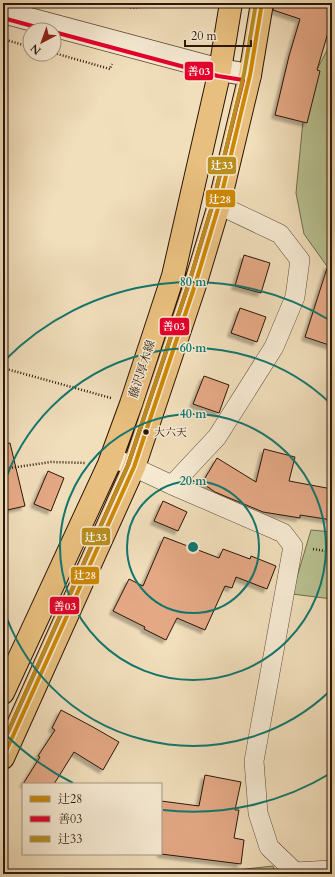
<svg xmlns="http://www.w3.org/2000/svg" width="335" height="877" font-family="Cardo,'Noto Serif JP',serif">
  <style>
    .green { fill: #b8c191; stroke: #726c4d }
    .building { fill: #e4a885; stroke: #2b1609; filter: url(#shadow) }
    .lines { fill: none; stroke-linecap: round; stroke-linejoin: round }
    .minor-casing { stroke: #5c4836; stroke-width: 20 }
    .tertiary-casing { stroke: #5c4836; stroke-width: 24 }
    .primary-casing { stroke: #2b1609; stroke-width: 24 }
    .path { stroke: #2b1609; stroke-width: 2.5; stroke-dasharray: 1 2; stroke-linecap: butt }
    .minor { stroke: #f6ead3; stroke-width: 19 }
    .tertiary { stroke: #f6ead3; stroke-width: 22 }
    .primary { stroke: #e8bf7e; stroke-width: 22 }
    .bus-1-casing { stroke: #f6ead3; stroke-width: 7 }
    .bus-2-casing { stroke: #f6ead3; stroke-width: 7 }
    .bus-3-casing { stroke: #f6ead3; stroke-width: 7 }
    .bus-1 { stroke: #ce8902; stroke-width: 4 }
    .bus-2 { stroke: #e4002b; stroke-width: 4 }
    .bus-3 { stroke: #b88e1f; stroke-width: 4 }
    .ring { fill: none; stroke: #0f766e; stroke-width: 2 }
    .bus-dot { fill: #2b1609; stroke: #f6ead3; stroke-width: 1.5 }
    .labels { text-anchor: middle; stroke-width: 3; stroke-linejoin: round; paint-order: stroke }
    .bus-label { font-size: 11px; fill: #2b1609; stroke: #f6ead3; text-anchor: start }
    .street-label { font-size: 12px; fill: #2b1609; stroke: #f6ead3 }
    .centre { fill: #0f766e; stroke: #f6ead3; stroke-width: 2 }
    .ring-label { font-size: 12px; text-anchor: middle; font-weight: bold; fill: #0f766e; stroke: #f6ead3; stroke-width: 3; stroke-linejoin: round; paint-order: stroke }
    .line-badge { stroke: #f6ead3; stroke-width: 1.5 }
    .badge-label { font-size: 11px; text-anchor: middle; font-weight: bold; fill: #fff }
  </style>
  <defs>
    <filter id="shadow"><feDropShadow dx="-3.5" dy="3.5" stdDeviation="1" flood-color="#0004"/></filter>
  </defs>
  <rect width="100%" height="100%" fill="#f1debb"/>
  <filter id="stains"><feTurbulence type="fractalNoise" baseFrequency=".005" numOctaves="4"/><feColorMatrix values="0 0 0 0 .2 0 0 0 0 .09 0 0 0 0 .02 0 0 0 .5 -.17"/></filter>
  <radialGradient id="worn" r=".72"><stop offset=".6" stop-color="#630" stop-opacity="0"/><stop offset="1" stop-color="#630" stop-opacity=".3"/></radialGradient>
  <path class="green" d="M332,41V270L329,269L304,234L296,193L306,90Z
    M311,530L332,532V599L292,594Z
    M273,866L276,874H199H200Z"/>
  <path class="building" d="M274,3H332V19L317,70L320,71L307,123L275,115L289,56L300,19L273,10Z
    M244,255L270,263L261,293L235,286Z
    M328,265L332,266V346L305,337Z
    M240,308L266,317L257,342L231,333Z
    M204,376L229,385L219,413L193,404Z
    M10,443L25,506L3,511V444Z
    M264,449L295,457L289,481L332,489V520L300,515V518L263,512L215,492L202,483L217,458L256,482Z
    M48,471L64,478L51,511L34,504Z
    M163,501L187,512L178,531L154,521Z
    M164,537L219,558L223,549L250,559L251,556L276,566L267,589L236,577L232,588L225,586L205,630L177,618L166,640L144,629L145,627L113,611L129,579L143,586Z
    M61,710L93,727L119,742L103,770L74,752L54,784H23L40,757L38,756L55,730L52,728Z
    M205,775L241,782L235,810H239L234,838L244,840L241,864L161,854V801L199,806Z"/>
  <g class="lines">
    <g class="minor-casing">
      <path id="minor" d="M112,457L172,485L283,533L293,546L254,761L258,813L269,847L295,872L332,870
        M172,485L217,437L274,347L295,297L300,260L280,234L219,205"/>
    </g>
    <g class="tertiary-casing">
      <path id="tertiary" d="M3,12L220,70L250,75"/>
    </g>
    <g class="primary-casing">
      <path id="primary" d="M3,693L109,464L131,404L173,276L220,70L231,3
        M3,758L134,467L195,285L219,205L250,75L262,3"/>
    </g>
    <path class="path" d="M113,3L132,8L162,4L158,3
      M3,39L30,47
      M54,53L110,69L112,64
      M3,368L111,398
      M3,469L51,462L86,463
      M313,549L332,552"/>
    <use href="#minor" class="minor"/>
    <use href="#tertiary" class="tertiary"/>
    <use href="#primary" class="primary"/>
    <g class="bus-1-casing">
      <path id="bus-1" d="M3,758L134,467L195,285L219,205L250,75L262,3"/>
    </g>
    <g class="bus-2-casing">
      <path id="bus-2" d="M3,18L47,30
        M3,743L128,465L189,283L213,203L243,80L218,76L54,32"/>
    </g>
    <g class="bus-3-casing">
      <path id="bus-3" d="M3,743L128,465L189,283L213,203L244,74L256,3"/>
    </g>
    <use href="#bus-1" class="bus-1"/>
    <use href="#bus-2" class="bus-2"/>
    <use href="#bus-3" class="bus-3"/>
  </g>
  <g class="ring">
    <circle cx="193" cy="547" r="66"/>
    <circle cx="193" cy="547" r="133"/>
    <path d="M331 690A199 199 0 0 1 3 607M3 487A199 199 0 0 1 331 404"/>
    <path d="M331 773A265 265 0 0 1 163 810M73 783A265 265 0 0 1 4 733M4 361A265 265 0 0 1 331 321"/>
  </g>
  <circle class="bus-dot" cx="146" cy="432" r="3.5"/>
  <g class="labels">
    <g class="bus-label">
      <text x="154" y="436">大六天</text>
    </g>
    <g class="street-label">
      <text transform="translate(142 369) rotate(-72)" y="4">藤沢厚木線</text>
    </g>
  </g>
  <circle cx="193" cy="547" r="6" class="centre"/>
  <g class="ring-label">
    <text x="193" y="286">80 m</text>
    <text x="193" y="352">60 m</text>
    <text x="193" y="418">40 m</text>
    <text x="193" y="485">20 m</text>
  </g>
  <g class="line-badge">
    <rect x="184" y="61" width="30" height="20" rx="4" fill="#e4002b"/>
    <rect x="207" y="156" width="30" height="19" rx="4" fill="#b88e1f"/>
    <rect x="205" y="189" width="31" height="19" rx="4" fill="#ce8902"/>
    <rect x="159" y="317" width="31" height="19" rx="4" fill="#e4002b"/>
    <rect x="81" y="527" width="30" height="19" rx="4" fill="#b88e1f"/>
    <rect x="70" y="566" width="30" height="19" rx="4" fill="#ce8902"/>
    <rect x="49" y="596" width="31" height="19" rx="4" fill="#e4002b"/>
  </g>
  <g class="badge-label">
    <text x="199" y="75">善03</text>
    <text x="222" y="169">辻33</text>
    <text x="220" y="203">辻28</text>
    <text x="174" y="330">善03</text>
    <text x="96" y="541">辻33</text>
    <text x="85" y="579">辻28</text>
    <text x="65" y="610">善03</text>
  </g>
  <rect width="335" height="877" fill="none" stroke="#f1debb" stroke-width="16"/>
  <rect x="4" y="4" width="327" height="869" fill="none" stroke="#2b1609" stroke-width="2"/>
  <rect x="8" y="8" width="319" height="861" fill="none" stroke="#2b1609"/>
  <rect x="22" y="783" width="140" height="72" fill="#f6ead3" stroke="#a59582"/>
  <rect x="30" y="796" width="20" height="6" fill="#ce8902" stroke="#a59582"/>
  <text x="58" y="803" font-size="12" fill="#2b1609">辻28</text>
  <rect x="30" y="816" width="20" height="6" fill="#e4002b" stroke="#a59582"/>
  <text x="58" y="823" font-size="12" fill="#2b1609">善03</text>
  <rect x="30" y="836" width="20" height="6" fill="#b88e1f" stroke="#a59582"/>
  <text x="58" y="843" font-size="12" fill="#2b1609">辻33</text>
  <g transform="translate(42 42) rotate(221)"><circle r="19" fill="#f6ead3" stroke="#a59582"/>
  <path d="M0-3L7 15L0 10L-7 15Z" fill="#8f2418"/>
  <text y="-6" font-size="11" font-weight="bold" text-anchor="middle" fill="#2b1609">N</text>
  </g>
  <path d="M185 40v6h66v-6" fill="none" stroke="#2b1609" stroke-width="2"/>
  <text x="191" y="40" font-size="12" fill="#2b1609" stroke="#f6ead3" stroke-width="3" paint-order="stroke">20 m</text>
  <rect width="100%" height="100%" filter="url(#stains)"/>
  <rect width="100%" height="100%" fill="url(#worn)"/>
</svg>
